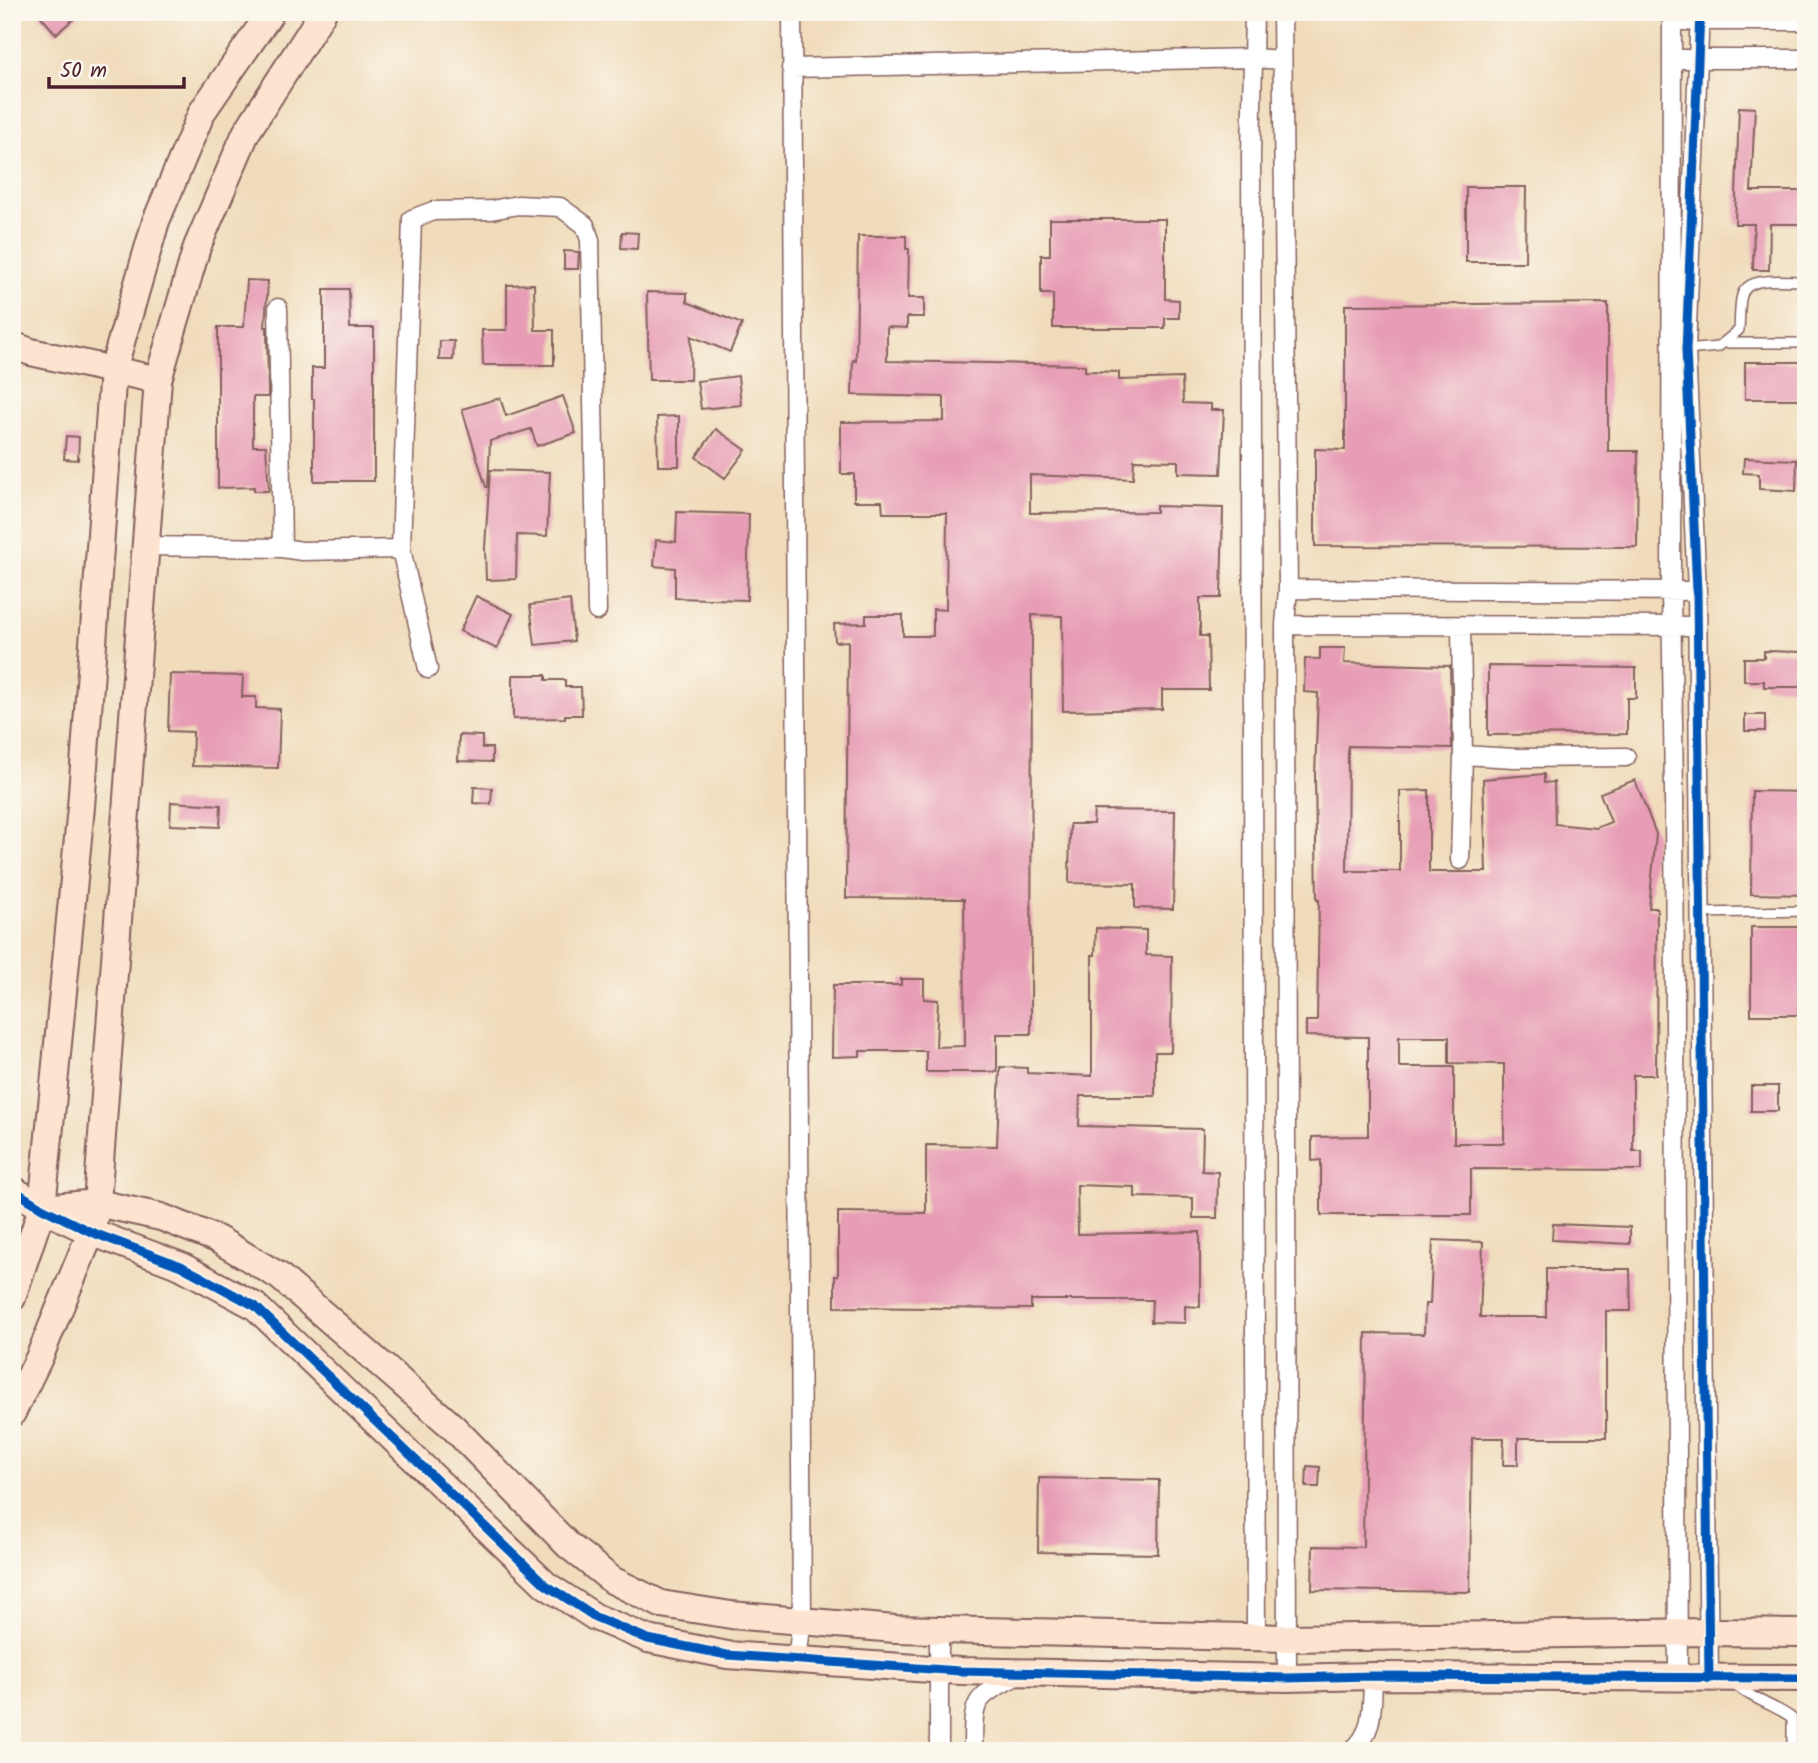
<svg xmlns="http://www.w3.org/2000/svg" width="1818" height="1763" font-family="Kalam,sans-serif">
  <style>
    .building { fill: #e79db5; fill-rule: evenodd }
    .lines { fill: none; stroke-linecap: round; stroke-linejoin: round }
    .lane-casing { stroke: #84615d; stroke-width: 12 }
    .street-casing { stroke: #84615d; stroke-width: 21 }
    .secondary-casing { stroke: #84615d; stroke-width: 30 }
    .lane { stroke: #fff; stroke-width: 9 }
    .street { stroke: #fff; stroke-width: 18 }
    .secondary { stroke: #fde4d1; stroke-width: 26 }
    .cycleway-casing { stroke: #fbf7ec; stroke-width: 13 }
    .cycleway { stroke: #0057b8; stroke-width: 9 }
  </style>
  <rect width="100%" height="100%" fill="#fbf7ec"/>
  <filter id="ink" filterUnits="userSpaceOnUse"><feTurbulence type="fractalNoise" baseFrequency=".0143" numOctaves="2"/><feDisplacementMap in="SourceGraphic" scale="14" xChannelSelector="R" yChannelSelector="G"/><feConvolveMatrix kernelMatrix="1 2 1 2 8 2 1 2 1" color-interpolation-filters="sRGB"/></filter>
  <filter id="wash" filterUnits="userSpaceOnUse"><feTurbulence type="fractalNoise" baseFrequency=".00686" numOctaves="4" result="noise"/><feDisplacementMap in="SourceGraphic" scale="28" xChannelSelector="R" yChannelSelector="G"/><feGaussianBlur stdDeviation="1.57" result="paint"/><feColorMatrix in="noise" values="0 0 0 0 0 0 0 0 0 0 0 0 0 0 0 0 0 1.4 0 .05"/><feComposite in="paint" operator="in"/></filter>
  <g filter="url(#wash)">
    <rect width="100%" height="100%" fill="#f0dcbb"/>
    <g id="blocks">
      <path class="building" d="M37,12H82L56,34Z
        M1739,107L1755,108L1751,191H1806V224H1770L1769,270H1753L1754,224H1735Z
        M1466,187H1526L1525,262H1466Z
        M1050,219H1165V299L1179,300V318H1165V328H1053V294H1041V255H1050Z
        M622,232L638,233L637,249L621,248Z
        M858,236H906V249H909L908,298H924V317H907V328L887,327V361L1085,365V371L1119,372V380L1182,378L1183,403L1211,404V410H1224L1221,474L1178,473V461L1134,460L1133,479L1030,475V513L1156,512V506L1223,508L1221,598H1200V636H1208L1209,690H1162V709L1063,711L1062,616L1032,615L1031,1034H997V1072H926V1051H860V1056L832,1057L833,985H901V979H924V999L938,1000L936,1047L965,1046L964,899L846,898L848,641L835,642L834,624L866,623V615H903V636H933V609L946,610L947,513H883L882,501H854V474H841V422L944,421V397L852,395L853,360L856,361Z
        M564,251L579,252L578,269H564Z
        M247,280L268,281L265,327H267L268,397H253V446H266L269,491H254V487L218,488V327H244Z
        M534,284L535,330H554V365H483L482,330H507V285Z
        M324,289H349L350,328H374V481H314V399H312V368H324Z
        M647,292L687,293V302L742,324L730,352L691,336L690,380H649Z
        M1608,303V451H1638L1637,547L1315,546V449L1345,450V305Z
        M440,341H454L453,360H439Z
        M1745,362H1806V399H1745Z
        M738,376L741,405L701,409L697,381Z
        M563,396L576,433L537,446L531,429L490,441L488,487H486L462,409L500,398L506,416Z
        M679,416V466H658L657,417Z
        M716,429L746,450L725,478L696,457Z
        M66,436L79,437L78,460L64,459Z
        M1744,458L1797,460L1796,491L1759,489V474L1743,473Z
        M490,470L550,472L547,536L517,535L516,579L486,580L485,548Z
        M677,512L749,514L747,600L675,598V568L654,566L656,540L676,542Z
        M476,596L513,614L497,649L460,631Z
        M570,600L574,641L535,645L530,605Z
        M1320,648H1345L1344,663L1450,666L1452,748L1348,746L1347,871H1400V791L1429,790V872H1486L1483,779L1544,774V783L1554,782L1555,824L1596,828L1611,822L1600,793L1635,780L1656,834L1649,908H1657L1656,1075H1633V1151H1642V1170L1471,1169V1215H1321V1160L1312,1161V1137L1368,1136V1037L1306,1036V1021H1317L1319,900H1317L1315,776L1318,693L1304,692L1305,659H1320ZM1399,1037H1449V1063L1504,1064V1143H1454V1067H1399Z
        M1764,651L1806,652V687H1764V681H1744V658H1764Z
        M1488,666L1636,668V698H1627V734L1488,735Z
        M170,674L243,676L242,697H256V708L280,709L278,768L192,766L193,732L168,731Z
        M513,675H546V680H565V687H581L582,715H565V718L513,719Z
        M1745,715H1765V731H1745Z
        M459,735L482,736V748H492V762L458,761Z
        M474,787L492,788L491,804L473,803Z
        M1752,791L1806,792V895L1751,894Z
        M171,802L221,805L220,827L170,825Z
        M1094,810L1175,811L1173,909L1135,908V884L1069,883L1070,824H1093Z
        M1751,927H1806V1015H1751Z
        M1096,928L1146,930V955L1172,956L1171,1052H1155V1096H1080L1079,1126L1203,1129L1202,1171L1218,1172L1217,1218H1193V1198L1135,1197V1187L1077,1185L1078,1234L1200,1232V1307L1185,1306V1323L1151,1322L1152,1300H1031V1309L835,1307V1276H838V1212L926,1213V1145L997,1146L1000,1067L1027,1068V1073L1092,1076V955H1095Z
        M1751,1086H1778V1111H1751Z
        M1553,1224L1630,1227V1244L1552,1240Z
        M1433,1240L1483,1242L1480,1317H1546V1269H1630L1631,1311H1606V1438H1518V1465H1503L1504,1438H1472L1470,1592L1312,1590L1313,1546L1363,1547L1366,1333L1424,1334L1425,1304H1430Z
        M1307,1466L1320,1467L1319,1487H1306Z
        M1039,1478L1159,1480L1158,1554L1038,1552Z"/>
    </g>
  </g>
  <g filter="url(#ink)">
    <use href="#blocks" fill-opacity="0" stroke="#84615d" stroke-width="2"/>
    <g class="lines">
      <g class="lane-casing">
        <path id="lane" d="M1725,343H1806
          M1686,350L1718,347L1739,330C1740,319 1739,305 1742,295C1749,274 1789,282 1806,281
          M1701,913L1806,911
          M1736,1685C1752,1700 1775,1705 1792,1718V1751"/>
      </g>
      <g class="street-casing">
        <path id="street" d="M792,12L802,1620L797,1659
          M1254,12L1251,154L1256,1637
          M1282,12L1288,589L1285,625L1287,1678
          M1672,12L1671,591L1674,790L1678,1679
          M1700,12L1686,350L1697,591L1709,1679
          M1672,21H1806
          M1672,59H1806
          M791,68L1254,58L1282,60
          M278,308L282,548
          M145,546L282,548L302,551L401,549
          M1288,589L1697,591
          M1285,625L1697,626
          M1461,626L1463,755L1514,758L1626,757
          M428,669L401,549L412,219L433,211L491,210L518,205L560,207L585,225L590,240L597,611
          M1460,860L1463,755
          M939,1629V1751
          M973,1751C973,1697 973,1699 1020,1674
          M1351,1751C1375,1735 1372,1701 1373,1676"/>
      </g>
      <g class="secondary-casing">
        <path id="secondary" d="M12,345L31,352L158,380
          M12,1189L42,1208L91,1232L181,1266L255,1306L546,1585L595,1617L648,1639L727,1655L960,1671L1287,1678L1373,1676L1806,1678
          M44,1208L97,1203L161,1217L217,1239L279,1276L453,1427L568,1545L612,1580L661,1604L731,1615L895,1629L1288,1638L1709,1632L1806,1633
          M12,1298L42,1208L81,807L113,370L156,221L202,112L271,12
          M12,1413L39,1358L91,1232L97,1203L158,380L197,247L246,133L323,12"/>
      </g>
      <use href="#lane" class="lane"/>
      <use href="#street" class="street"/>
      <use href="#secondary" class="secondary"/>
      <g class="cycleway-casing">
        <path id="cycleway" d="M1700,12L1686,350L1697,591L1709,1679
          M12,1189L42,1208L91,1232L181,1266L255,1306L546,1585L595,1617L648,1639L727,1655L960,1671L1287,1678L1373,1676L1806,1678"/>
      </g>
      <use href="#cycleway" class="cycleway"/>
    </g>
  </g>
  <rect width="1818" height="1763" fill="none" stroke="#fbf7ec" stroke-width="42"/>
  <path d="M49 77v10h135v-10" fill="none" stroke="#4a1f2b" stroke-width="3.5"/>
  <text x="60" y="77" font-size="21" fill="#4a1f2b" stroke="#fbf7ec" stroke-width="5" paint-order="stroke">50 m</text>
</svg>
